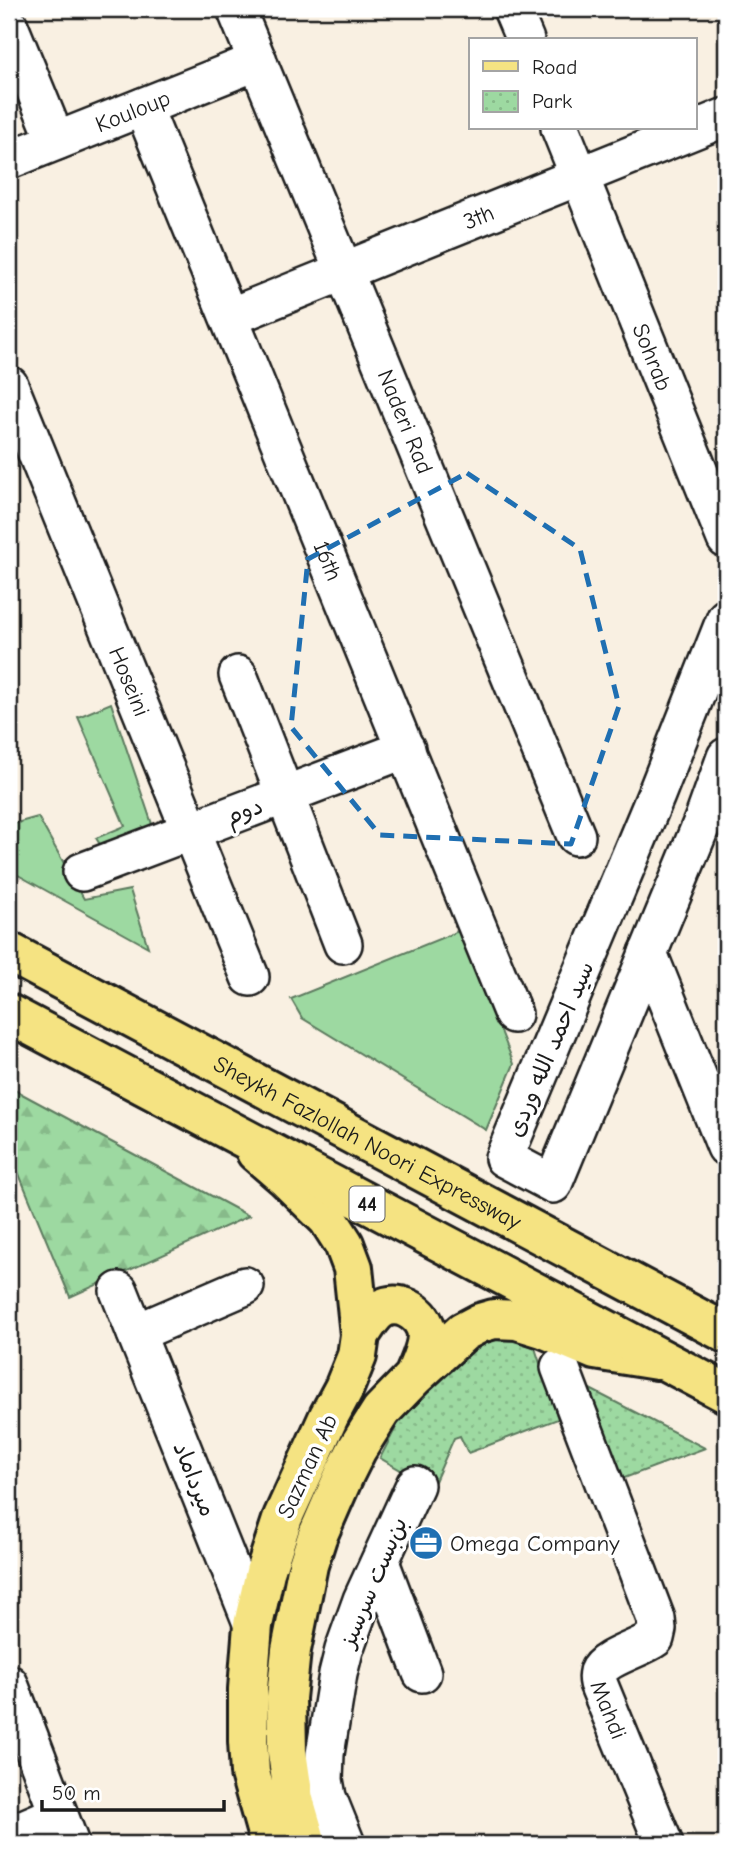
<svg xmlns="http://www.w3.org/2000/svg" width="735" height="1853" font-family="'Comic Neue','Playpen Sans Arabic',sans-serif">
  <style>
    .grass { fill: #9dd9a1; stroke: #5c7a5e; stroke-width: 2 }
    .forest { fill: url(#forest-firs); stroke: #5c7a5e; stroke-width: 2 }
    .park { fill: url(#park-dots); stroke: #5c7a5e; stroke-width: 2 }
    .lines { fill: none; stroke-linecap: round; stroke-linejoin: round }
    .minor-casing { stroke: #1c1c1c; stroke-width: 42 }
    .major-casing { stroke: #1c1c1c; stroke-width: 44 }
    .highway-casing { stroke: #1c1c1c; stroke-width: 44 }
    .minor { stroke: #fff; stroke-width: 37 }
    .major { stroke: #f5e382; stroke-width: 38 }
    .highway { stroke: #f5e382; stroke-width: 38 }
    .marked { fill: none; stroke: #1f6fb2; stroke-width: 5; stroke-dasharray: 14 9; stroke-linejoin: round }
    .labels { text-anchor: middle; stroke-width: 7; stroke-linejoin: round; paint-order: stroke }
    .shield { fill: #fff; stroke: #606060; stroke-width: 2 }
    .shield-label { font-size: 21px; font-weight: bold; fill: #1c1c1c }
    .street-label { font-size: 23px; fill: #1c1c1c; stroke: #fff }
    .poi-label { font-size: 23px; fill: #1c1c1c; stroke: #fff; text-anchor: start }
  </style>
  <defs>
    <pattern id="forest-firs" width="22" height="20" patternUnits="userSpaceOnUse" patternTransform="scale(1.75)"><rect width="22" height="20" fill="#9dd9a1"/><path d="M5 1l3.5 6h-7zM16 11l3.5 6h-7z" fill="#87ba8a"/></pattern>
    <pattern id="park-dots" width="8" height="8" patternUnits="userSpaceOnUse" patternTransform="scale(1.75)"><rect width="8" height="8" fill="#9dd9a1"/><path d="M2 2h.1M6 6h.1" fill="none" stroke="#87ba8a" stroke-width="1.8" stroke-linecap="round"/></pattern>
  </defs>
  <rect width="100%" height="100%" fill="#f9f0e2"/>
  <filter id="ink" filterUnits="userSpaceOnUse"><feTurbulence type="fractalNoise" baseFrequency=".0143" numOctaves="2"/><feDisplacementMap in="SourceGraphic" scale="14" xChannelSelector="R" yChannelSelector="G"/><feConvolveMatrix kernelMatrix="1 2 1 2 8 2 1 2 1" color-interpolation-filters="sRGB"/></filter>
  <g filter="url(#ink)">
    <path class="grass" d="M111,703L155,833L104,851L96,838L125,826L78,717Z
      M38,817L84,899L130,890L148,947L9,870V825Z
      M461,930L514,1064L486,1130L302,1018L291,999Z"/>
    <path class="forest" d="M9,1087L249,1216L70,1297L9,1150Z"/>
    <path class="park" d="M497,1337L512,1338L535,1348L558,1419L468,1453L460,1436L454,1438L432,1488L380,1458L404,1412L427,1389L483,1341Z
      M588,1388L705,1448L619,1480Z"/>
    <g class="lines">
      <g class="minor-casing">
        <g id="minor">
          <path id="s1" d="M236,9L576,836"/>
          <path d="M512,9L525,40"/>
          <path d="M9,26L56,141"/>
          <path id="s2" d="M143,107L513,1014"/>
          <path id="s3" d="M560,128L726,539"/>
          <path id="s4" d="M9,160L258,61"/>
          <path id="s5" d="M230,317L726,117"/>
          <path id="s6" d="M9,385L250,977"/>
          <path d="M726,618L656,795L504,1158L553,1184L704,818L726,757"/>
          <path d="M238,675L343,944"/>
          <path d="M82,872L406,749"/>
          <path d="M648,953L726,1147"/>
          <path d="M119,1291L253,1625"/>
          <path d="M136,1333L245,1286"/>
          <path id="s7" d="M560,1367L656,1619L657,1629L655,1638C642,1648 603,1658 598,1672C597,1676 597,1679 598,1683L664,1844"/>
          <path d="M380,1562L422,1673"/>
          <path d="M9,1684L70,1844"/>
          <path d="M9,1835L58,1814"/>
          <path d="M346,1844L327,1797L324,1780L325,1754L338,1674L344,1650L362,1600L415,1485"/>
        </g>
      </g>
      <g class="major-casing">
        <path id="major" d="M256,1152L285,1177L328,1219L344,1244L353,1268L360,1335L357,1356L344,1388L329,1416L283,1517L265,1572L253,1625L248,1689V1741L250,1773L270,1844
          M360,1335C366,1326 372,1315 381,1309C398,1299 420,1311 426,1329C430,1344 419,1364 414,1377
          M307,1844L294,1800L287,1752L286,1698L291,1650L308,1565L317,1537L345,1473L357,1449L381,1411L414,1377L463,1332L480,1323L494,1319L517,1320L543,1328L595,1350L657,1360"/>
      </g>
      <g class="highway-casing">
        <g id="highway">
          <path id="s8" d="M9,952L726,1333"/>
          <path d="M9,1014L726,1393"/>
        </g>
      </g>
      <use href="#minor" class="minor"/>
      <use href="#major" class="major"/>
      <use href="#highway" class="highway"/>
    </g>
  </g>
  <path class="marked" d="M467,473L580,549L619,706L571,844L380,835L291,727L308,559Z"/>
  <defs>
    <g id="office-disc" transform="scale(1.75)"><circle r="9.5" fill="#1f6fb2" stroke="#fff"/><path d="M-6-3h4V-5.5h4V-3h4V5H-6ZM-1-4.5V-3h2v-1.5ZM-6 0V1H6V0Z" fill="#fff"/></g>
  </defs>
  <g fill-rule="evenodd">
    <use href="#office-disc" x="426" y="1543"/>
  </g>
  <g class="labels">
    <rect class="shield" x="349.5" y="1186.5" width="35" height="35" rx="5"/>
    <g class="shield-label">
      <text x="367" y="1211">44</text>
    </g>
    <g class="street-label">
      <text dy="8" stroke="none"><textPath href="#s4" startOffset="133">Kouloup</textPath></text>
      <text dy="8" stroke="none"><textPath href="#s5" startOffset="268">3th</textPath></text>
      <text dy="8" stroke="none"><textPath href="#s3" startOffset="247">Sohrab</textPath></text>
      <text dy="8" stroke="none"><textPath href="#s1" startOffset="446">Naderi Rad</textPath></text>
      <text dy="8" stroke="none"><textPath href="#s2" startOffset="490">16th</textPath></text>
      <text dy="8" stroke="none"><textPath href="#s6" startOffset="320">Hoseini</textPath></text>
      <text transform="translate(244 811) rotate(-21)" y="8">دوم</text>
      <text transform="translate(550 1049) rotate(-67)" y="8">سید احمد الله وردی</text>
      <text dy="8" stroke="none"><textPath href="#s8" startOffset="406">Sheykh Fazlollah Noori Expressway</textPath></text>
      <text transform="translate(307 1466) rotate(-65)" y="8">Sazman Ab</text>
      <text transform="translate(195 1479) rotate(68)" y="8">میرداماد</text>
      <text transform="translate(373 1582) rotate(-67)" y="8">بن‌بست سرسبز</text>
      <text dy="8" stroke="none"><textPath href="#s7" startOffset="396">Mahdi</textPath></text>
    </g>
    <g class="poi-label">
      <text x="450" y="1551">Omega Company</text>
    </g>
  </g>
  <rect width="735" height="1853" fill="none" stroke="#fff" stroke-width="35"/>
  <rect x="18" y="18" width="700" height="1818" fill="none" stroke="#1c1c1c" stroke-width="2.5" filter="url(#ink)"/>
  <rect x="469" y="38" width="228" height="91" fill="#ffffff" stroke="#a4a4a4" stroke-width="2"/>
  <rect x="483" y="61" width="35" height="10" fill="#f5e382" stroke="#a4a4a4" stroke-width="2"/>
  <text x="532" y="74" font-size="21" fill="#1c1c1c">Road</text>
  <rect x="483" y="91" width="35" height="21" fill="url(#park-dots)" stroke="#a4a4a4" stroke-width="2"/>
  <text x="532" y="108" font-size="21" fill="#1c1c1c">Park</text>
  <path d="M42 1800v10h182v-10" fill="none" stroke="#1c1c1c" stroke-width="3.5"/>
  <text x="52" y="1800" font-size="21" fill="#1c1c1c" stroke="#ffffff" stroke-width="5" paint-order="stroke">50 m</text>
</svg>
